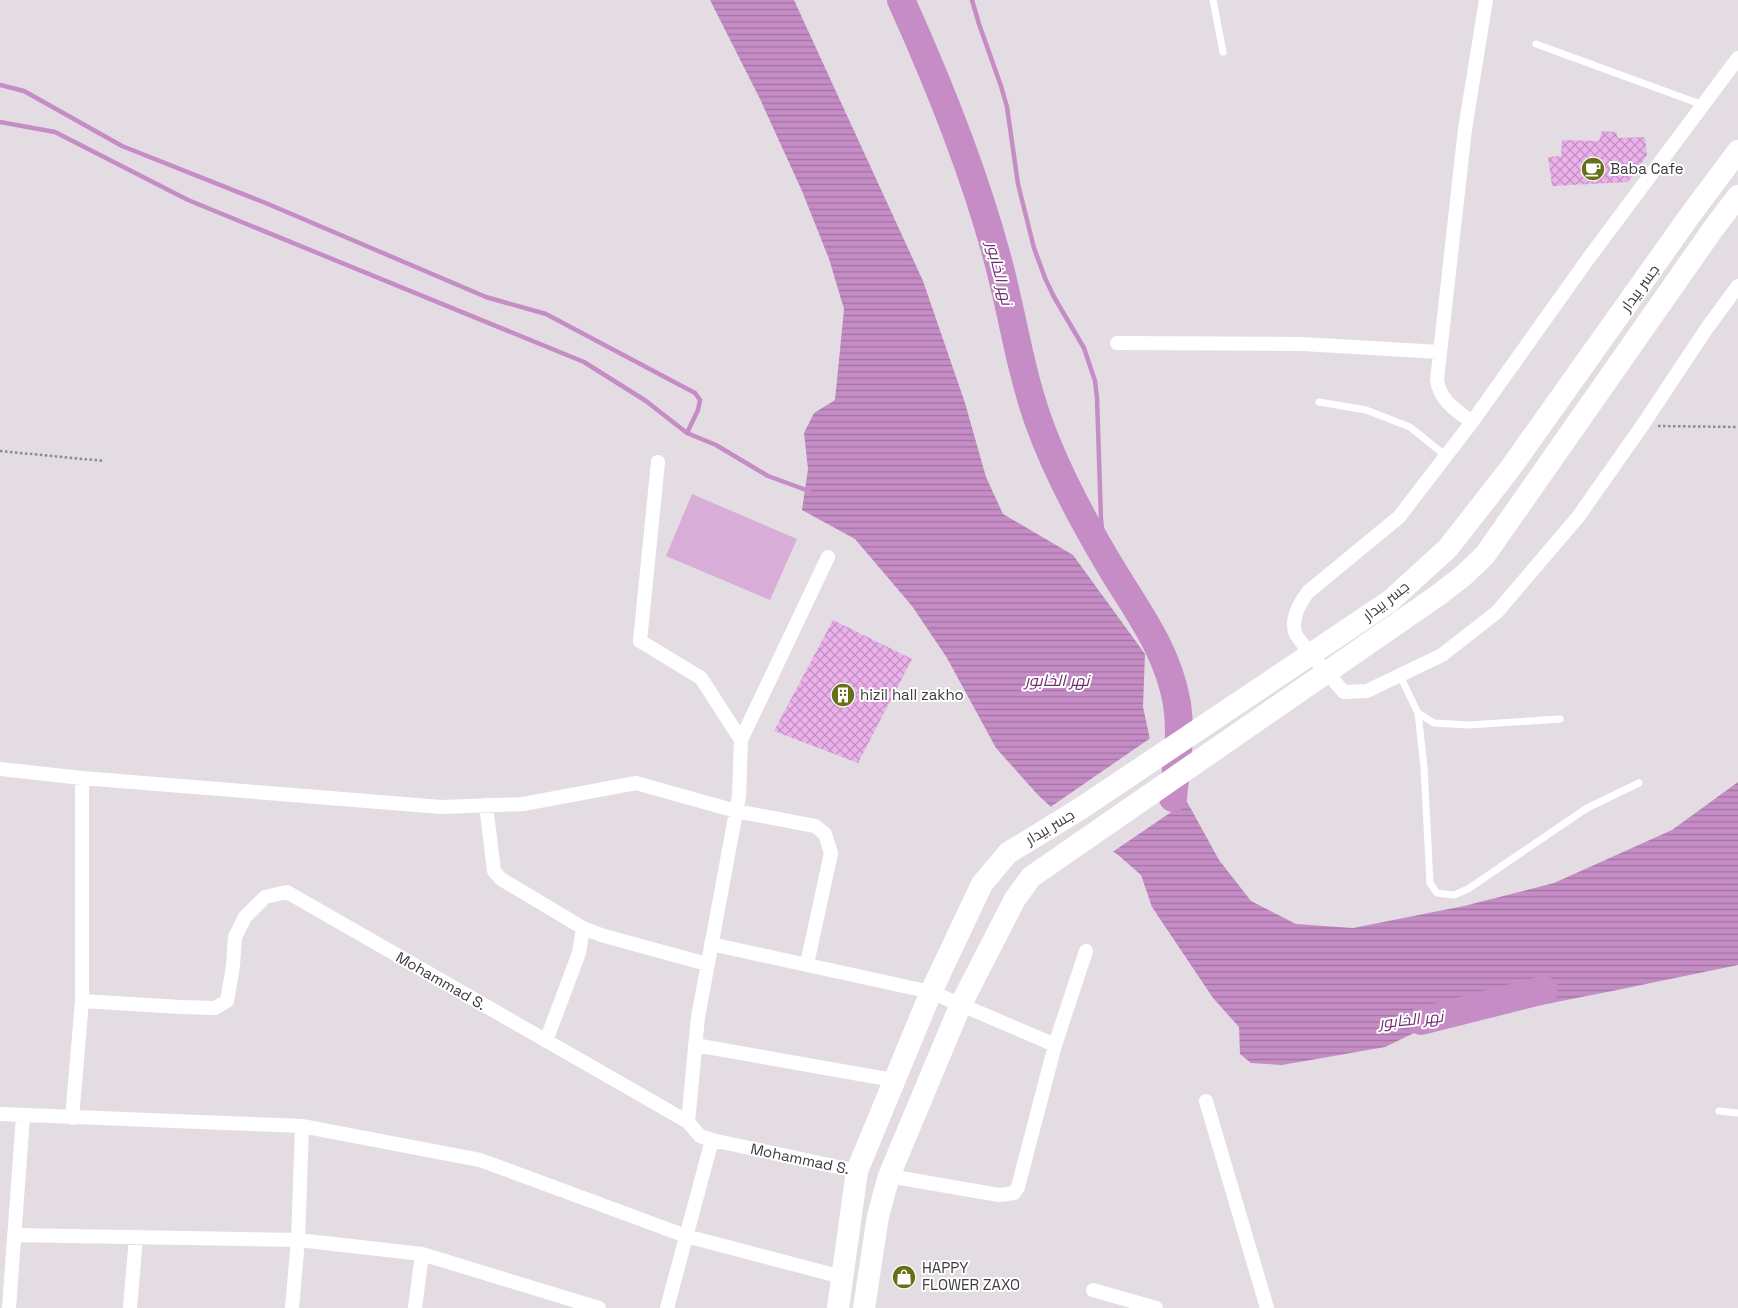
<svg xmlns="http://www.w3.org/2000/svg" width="1738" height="1308" font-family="'Space Grotesk',Cairo,sans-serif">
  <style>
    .green { fill: #d8add8 }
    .water { fill: url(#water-rules) }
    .pier { fill: #e3dde3 }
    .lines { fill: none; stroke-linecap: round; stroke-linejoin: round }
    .stream { stroke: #c58cc5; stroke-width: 4.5 }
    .river { stroke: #c58cc5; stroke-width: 28 }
    .building { fill: url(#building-cross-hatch) }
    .path { stroke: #8c888c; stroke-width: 2.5; stroke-dasharray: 2.5 2.5; stroke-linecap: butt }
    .lane { stroke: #fff; stroke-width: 7 }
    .street { stroke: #fff; stroke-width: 14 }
    .primary { stroke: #fff; stroke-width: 22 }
    .labels { text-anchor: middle; stroke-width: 4; stroke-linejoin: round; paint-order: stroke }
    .poi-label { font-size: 15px; fill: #3d3b3d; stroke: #fff; text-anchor: start }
    .street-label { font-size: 15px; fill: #3d3b3d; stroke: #fff }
    .water-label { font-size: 16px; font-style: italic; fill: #722d74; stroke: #fff }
  </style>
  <defs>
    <pattern id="water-rules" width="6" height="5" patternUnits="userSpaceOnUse" patternTransform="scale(1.25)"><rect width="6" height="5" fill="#c58cc5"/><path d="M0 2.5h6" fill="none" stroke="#a174a1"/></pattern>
    <pattern id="building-cross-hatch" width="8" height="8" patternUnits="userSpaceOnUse" patternTransform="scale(1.25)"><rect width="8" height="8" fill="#ecb0eb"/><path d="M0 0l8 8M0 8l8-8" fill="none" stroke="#c090c0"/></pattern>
  </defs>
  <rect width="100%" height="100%" fill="#e3dde3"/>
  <path class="green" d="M692,494L797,539L770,600L666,556Z"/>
  <path class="water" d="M710,0H794L923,281L965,403L986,477L1003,514L1073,555L1145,654L1143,707L1151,744L1191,809L1219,860L1251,901L1296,924L1353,928L1464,906L1554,883L1672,830L1738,782V965L1617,990L1526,1008L1495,994L1385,1047L1282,1065L1251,1063L1240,1054L1239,1027L1213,998L1152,907L1141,875L1117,854L1077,831L1038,795L996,748L947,658L912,606L855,539L802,510L808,469L804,433L814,413L835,400L844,309L829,259L802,191L760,99Z"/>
  <path class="pier" d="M1152,737L1153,743L1189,800L1111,853L1075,833L1049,808Z"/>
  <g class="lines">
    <path class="stream" d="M972,0L979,24L1001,86L1007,107L1018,184L1034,248L1045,278L1054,297L1084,348L1095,381L1097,398L1101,519L1105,557
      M0,85L24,91L122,146L268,204L486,297L546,314L695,393L700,400L698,410L687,433
      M0,122L55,132L188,200L584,362L646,401L687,433L716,445L768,476L809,491"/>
    <path class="river" d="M901,0C939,84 973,168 997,257C1012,311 1019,366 1038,420C1056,471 1082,519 1110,566C1137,611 1168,650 1177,704C1182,739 1176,764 1173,798
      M1421,1021L1544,990"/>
  </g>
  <path class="building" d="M1602,131L1616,132L1618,138L1645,137L1647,155L1628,182L1552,186L1548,157L1561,156L1562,140L1599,141Z
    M833,620L912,659L858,763L774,731Z"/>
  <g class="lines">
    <path class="path" d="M1658,426L1738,427
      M0,451L104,461"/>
    <path class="lane" d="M1213,0L1223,52
      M1536,44L1703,105
      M1319,402L1366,410L1410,427L1446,456
      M1400,676L1418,713L1424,767L1430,883L1437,893L1454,895L1468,889L1587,808L1639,783
      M1418,713L1434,723L1469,725L1560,719
      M1719,1111L1738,1113"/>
    <path class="street" d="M1738,58L1588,259L1472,422L1399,517L1308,592C1300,603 1291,617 1295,632C1296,639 1336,683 1344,692L1367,691L1442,655L1497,612L1578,517L1642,426L1707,328L1738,286
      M1117,343L1302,344L1440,352
      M1472,422C1456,410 1440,401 1437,380L1465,129L1486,0
      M658,462L640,641L701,678L741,740L739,796L698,1017L688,1122
      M741,740L828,557
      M0,769L82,778L441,807L523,804L636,783L736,811L815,826L825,834L831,853L807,964
      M486,805L494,871L501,879L583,928
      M711,944L931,992L1055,1045
      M82,1001L180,1007L215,1008L227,1001L233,966L235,937L245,917L265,897L287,892L688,1122L700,1136L712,1140L857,1171
      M546,1041L579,953L583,928L601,935L707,964
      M695,1045L893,1080
      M1206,1101L1267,1308
      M0,1114L302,1126L298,1240L292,1308
      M72,1118L82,1001V778
      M302,1126L480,1160L686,1236L842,1277
      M889,1176L999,1195L1014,1193L1018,1187L1055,1045L1086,951
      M14,1235L298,1240L422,1254L599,1308
      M1093,1290L1156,1308
      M9,1308L23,1116
      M130,1308L136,1237
      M415,1308L422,1254
      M667,1308L712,1140"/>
    <path class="primary" d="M838,1308L857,1171L931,992L982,884L1008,853L1083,807L1390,601L1448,548L1509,470L1691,214L1738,151
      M864,1308L878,1216L889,1176L961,1004L1015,899L1031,877L1437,596L1463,576L1485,555L1713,229L1738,196"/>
  </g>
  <defs>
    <g id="cafe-disc" transform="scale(1.25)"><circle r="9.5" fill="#657019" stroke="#fff"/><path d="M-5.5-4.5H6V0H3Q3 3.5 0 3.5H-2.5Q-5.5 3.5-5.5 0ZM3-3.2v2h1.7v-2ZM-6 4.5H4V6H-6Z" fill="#fff"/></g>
    <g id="building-disc" transform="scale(1.25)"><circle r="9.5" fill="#657019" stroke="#fff"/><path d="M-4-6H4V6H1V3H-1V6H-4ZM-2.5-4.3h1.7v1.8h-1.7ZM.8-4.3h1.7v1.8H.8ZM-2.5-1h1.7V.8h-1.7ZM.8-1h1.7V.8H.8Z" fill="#fff"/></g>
    <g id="shop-disc" transform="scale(1.25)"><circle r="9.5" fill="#657019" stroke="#fff"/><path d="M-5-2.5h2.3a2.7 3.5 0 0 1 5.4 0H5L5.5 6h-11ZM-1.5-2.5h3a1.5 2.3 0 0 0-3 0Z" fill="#fff"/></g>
  </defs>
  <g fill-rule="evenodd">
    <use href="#cafe-disc" x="1593" y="169"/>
    <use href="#building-disc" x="843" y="695"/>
    <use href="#shop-disc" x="904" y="1277"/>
  </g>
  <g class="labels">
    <g class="poi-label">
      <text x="1610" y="174">Baba Cafe</text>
      <text x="860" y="700">hizil hall zakho</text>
      <text x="922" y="1273">HAPPY<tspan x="922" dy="17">FLOWER ZAXO</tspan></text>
    </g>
    <g class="street-label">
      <text transform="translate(1640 288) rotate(-54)" y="5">جسر بيدار</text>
      <text transform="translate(1386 601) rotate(-38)" y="5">جسر بيدار</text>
      <text transform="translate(1050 827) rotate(-31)" y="5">جسر بيدار</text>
      <text transform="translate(441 981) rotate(30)" y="5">Mohammad S.</text>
      <text transform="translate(800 1159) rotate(12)" y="5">Mohammad S.</text>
    </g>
    <g class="water-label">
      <text transform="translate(1000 273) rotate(76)" y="6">نهر الخابور</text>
      <text x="1057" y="686">نهر الخابور</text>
      <text transform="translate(1411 1019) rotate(-6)" y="6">نهر الخابور</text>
    </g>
  </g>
</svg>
